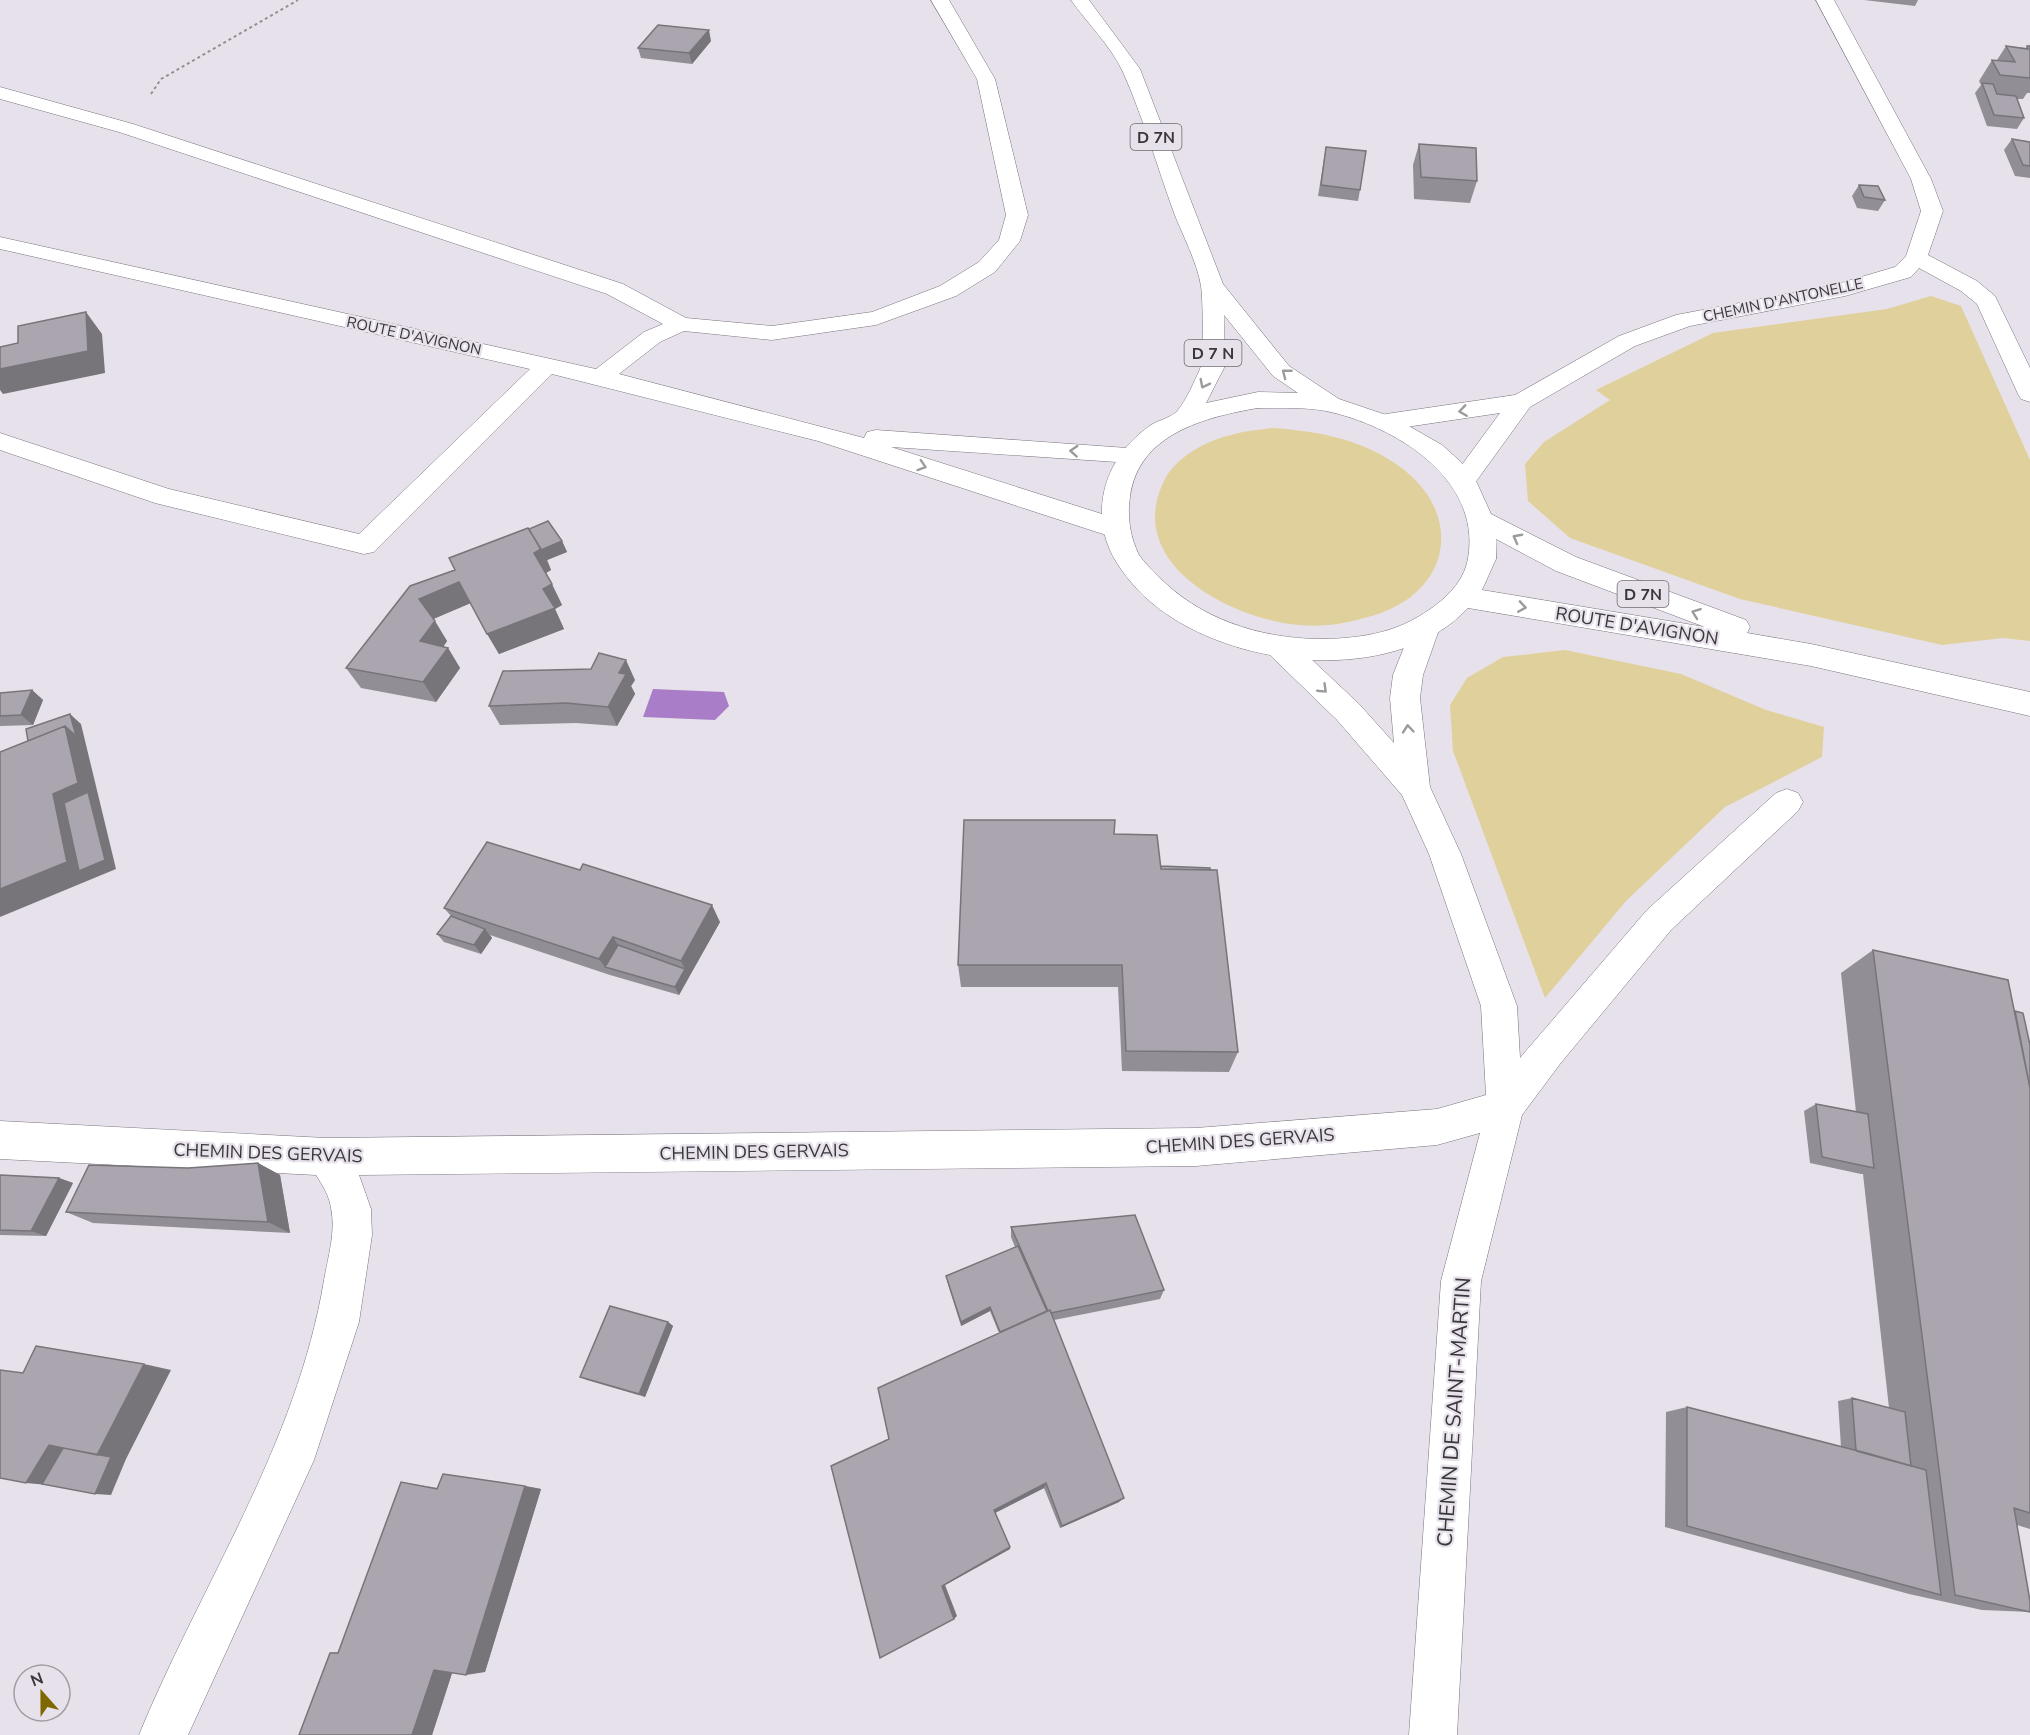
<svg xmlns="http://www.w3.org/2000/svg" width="2030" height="1735" font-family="'Nunito Sans',sans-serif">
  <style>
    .green { fill: #e0d09b }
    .water { fill: #a97dc7 }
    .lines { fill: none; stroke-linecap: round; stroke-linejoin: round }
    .minor-casing { stroke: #78737c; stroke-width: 1 }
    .major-casing { stroke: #78737c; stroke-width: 1 }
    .path { stroke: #938f95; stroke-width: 2; stroke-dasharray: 3 3; stroke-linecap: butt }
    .minor { fill: #fff; fill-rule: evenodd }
    .major { fill: #fff; fill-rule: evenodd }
    .wall { fill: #928e96 }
    .shaded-wall { fill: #77747a }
    .building { fill: #aaa5ae; stroke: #77747a; stroke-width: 1.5 }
    .oneway { stroke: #9c9b9c }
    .labels { text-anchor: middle; stroke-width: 4.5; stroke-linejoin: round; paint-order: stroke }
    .far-street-label { font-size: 15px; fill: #39373a; stroke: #e7e1eb }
    .shield { fill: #e7e1eb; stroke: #6d6a6f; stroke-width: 1.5 }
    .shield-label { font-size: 16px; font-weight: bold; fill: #39373a }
    .street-label { font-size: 18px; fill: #39373a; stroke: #e7e1eb }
    .near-street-label { font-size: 21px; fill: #39373a; stroke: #e7e1eb }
  </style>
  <rect width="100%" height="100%" fill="#e7e1eb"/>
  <path class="green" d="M1931,296L1961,306L2030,460V641L2003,638L1942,645L1740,599L1570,538L1528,501L1525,464L1544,442L1610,400L1596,390L1713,333L1887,309Z
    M1272,428C1316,431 1358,438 1396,464C1464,510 1454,590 1375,615C1352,622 1325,628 1299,625C1232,619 1125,565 1163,483C1174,458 1205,441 1231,435C1244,431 1258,430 1272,428Z
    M1565,650L1681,674L1766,710L1824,727L1822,757L1725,807L1626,901L1545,998L1453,751L1450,705L1467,678L1503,657Z"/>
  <path class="water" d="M653,689L724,692L729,706L715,720L643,717Z"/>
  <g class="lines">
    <g class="minor-casing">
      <path id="minor" d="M931,0H949L995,79L1028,215L1020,241L995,272L956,296L876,325L772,340L684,331L660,342L619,374L864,438L867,432L876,430L1141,449L1145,455L1141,461L1132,463L891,447L1124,521L1128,528L1124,535L1115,537L1106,535L818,441L552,374L374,552L364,554L155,503L0,450V433L169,489L359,534L530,369L0,249V237L596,369L644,332L663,324L607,294L119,132L0,99V87L133,124L623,284L686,318L772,326L872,312L940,286L979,262L999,240L1006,215L977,79Z
        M1816,0H1834L1931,179L1943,211L1928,255L1977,281L1995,296L2030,368V402L2021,399L2018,394L1977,304L1961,291L1919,268L1911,277L1845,296L1690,326L1635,346L1530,407L1472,487L1463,490L1454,487L1450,481L1500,413L1386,430L1377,428L1374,422L1377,416L1386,414L1515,395L1619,336L1676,315L1834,285L1895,267L1906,256L1921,211L1911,179Z
        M1426,616L1436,620L1440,627L1423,675L1420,698L1430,787L1461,854L1517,1006L1520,1058L1647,910L1776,793L1787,789L1798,793L1803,802L1798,811L1671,930L1560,1064L1522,1115L1481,1281L1457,1735H1409L1441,1281L1480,1133L1437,1145L1196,1166L359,1175L371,1209L372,1235L359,1322L314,1460L188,1735H139C201,1584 297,1444 324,1280C328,1257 336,1232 331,1208C329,1195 323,1186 316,1175L0,1159V1121L326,1138L1196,1128L1437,1109L1486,1095L1481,1006L1429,854L1402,795L1337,720L1271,656L1266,648L1271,640L1281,637L1291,640L1359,704L1394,743L1390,698L1393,675L1412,627L1416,620Z"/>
    </g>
    <g class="major-casing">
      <path id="major" d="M1071,0H1089L1140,69L1223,284L1289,366L1339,399L1395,418L1442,445L1461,462L1477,483L1491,514L1576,557L1746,620L1750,627L1747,633L1811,644L2030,692V716L1811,666L1468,608C1391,691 1211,668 1137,589C1122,572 1109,555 1104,532C1095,488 1116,449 1151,425C1159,420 1173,417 1178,410C1187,399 1194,382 1200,369C1204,359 1203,299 1201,286C1197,262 1183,236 1174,213C1157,166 1143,117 1123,72C1111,46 1087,23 1071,0ZM1224,315L1273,376L1298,393L1258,392L1206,403L1225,366ZM1258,408C1281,408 1304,407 1326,411C1393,425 1482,478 1468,558C1464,585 1439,605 1416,618C1387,635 1351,639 1318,639C1259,638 1199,619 1157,575C1151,569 1144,562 1139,555C1130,537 1127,516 1130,497C1138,434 1205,417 1258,408ZM1496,539L1556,571L1705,627L1482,590L1496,559Z"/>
    </g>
    <path class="path" d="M151,94L161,79L298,0"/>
    <use href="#minor" class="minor"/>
    <use href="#major" class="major"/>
  </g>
  <path class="wall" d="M1864,0H1918L1915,6Z
    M711,41L692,64L641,58L638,48Z
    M2006,46L2026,48L2027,46H2030V93H2027L2023,99H2017L2024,118L2017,129L1987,126L1975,93L1981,85L1979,81L1992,60H1997Z
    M2012,139L2030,142V178L2015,176L2004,150Z
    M1419,144L1477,181L1470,203L1414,199L1413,165Z
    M1326,147L1360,190L1358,201L1318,196Z
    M1859,185L1885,200L1878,211L1857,208L1852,196Z
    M529,529L562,541L567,552L547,560L551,570L546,573L562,605L555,609L564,629L499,654L470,603L433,619L447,641L443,647L448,648L460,668L436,702L361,688L346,668L455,570Z
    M635,680L631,686L635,694L617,726L576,723L500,725L489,706Z
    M32,690L43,700L33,725L0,726V693Z
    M1114,834L1161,866L1210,870L1238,1052L1229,1072L1122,1071L1118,987H961L958,965Z
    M444,908L720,922L679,995L610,975L490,935L492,938L481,954L444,942L437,934L451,916Z
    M1873,950L2015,1011L2030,1045V1529L2017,1525L2030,1612L1982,1610L1909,1594L1665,1527L1666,1412L1687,1407L1841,1447L1838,1401L1852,1398L1889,1408L1863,1174H1861L1810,1163L1804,1111L1816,1104L1856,1112L1841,973Z
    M258,1163L280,1175L290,1233L93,1223L66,1212Z
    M0,1175L59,1178L73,1183L46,1236L0,1235Z
    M1011,1227L1164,1290L1160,1299L1054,1320L1119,1502L1060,1528L1044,1488L995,1513L1010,1549L945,1585L957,1616L889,1439L999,1333L990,1311L961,1326L947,1281L1015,1247L1011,1237Z
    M668,1322L673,1326L645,1397L587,1380L580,1377Z
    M401,1482L438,1488L525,1486L541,1489L485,1672L452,1673L432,1735H299L330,1653L339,1652Z"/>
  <path class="shaded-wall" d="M709,30L711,41L692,64L689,53Z
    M86,312L102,334L105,373L3,394L0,390V369Z
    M562,541L567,552L547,560L551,570L544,574L534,553Z
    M459,582L471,603L431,620L419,599Z
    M552,584L562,605L555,609L564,629L499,654L487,634L543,589Z
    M435,621L447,641L433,662L420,641Z
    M448,648L460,668L436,702L423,682Z
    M626,660L635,680L631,686L635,694L617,726L608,707L619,673Z
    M32,690L43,700L33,725L21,715Z
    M70,714L81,724L116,869L0,917V889Z
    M712,905L720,922L689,977L681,961Z
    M485,929L492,938L481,954L474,945Z
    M613,937L623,953L605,967L599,959Z
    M685,969L689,977L679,995L675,987Z
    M258,1163L280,1175L290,1233L268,1222Z
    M59,1178L73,1183L46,1236L31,1231Z
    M990,1307V1311L961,1326V1322Z
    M668,1322L673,1326L645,1397L639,1394Z
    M144,1364L171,1370L126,1459L111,1495L95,1494L97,1455Z
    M49,1445L64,1447L59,1486L26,1483Z
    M1046,1483L1044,1488L995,1513L994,1510Z
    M525,1486L541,1489L485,1672L466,1675Z
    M1124,1498L1119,1502L1060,1528L1062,1526Z
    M1010,1547V1549L945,1585L957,1616L954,1619L942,1586Z
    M454,1667L432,1735H412L434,1670Z"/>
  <path class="building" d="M658,25L709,30L689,53L638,48Z
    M2006,46L2028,49L2027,46H2030V78L2000,75L1992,60L2015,62Z
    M1982,83L1993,84L1997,94L2016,96L2024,118L1994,115Z
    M2012,139L2030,142V166L2023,165Z
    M1419,144L1476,148L1477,181L1421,177Z
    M1326,147L1366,151L1360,190L1321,185Z
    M1859,185L1878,186L1885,200L1864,197Z
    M86,312L88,351L0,369V347L18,343V326Z
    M548,521L562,541L541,550L529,529Z
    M528,528L541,549L534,553L552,584L543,589L555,608L487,634L459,582L419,599L435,621L420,641L448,648L423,682L346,668L410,586L455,570L449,558Z
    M599,653L626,660L619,673L626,674L608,707L566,703L489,706L503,671L591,669Z
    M32,690L21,715L0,716V693Z
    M70,714L76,736L65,726L28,741L26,729Z
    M65,726L78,783L53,794L67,862L0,889V752Z
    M88,792L105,860L79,871L64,803Z
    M964,820H1115L1114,834L1157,835L1161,869L1217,870L1238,1052L1126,1051L1122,965H958Z
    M487,842L580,870L583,864L712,905L681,961L613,937L599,959L444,908Z
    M1161,866L1210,868V870L1161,869Z
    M451,916L485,929L474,945L437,934Z
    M618,945L685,969L675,987L605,967Z
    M1873,950L2008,980L2030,1088V1513L2014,1508L2030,1601V1612L1955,1595Z
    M2015,1011L2023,1013L2030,1045V1088Z
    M1816,1104L1868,1114L1874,1168L1822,1157Z
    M258,1163L268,1222L66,1212L89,1165L188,1168Z
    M0,1175L59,1178L31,1231L0,1230Z
    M1135,1215L1164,1290L1051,1313L1050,1310L1048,1311L1011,1227Z
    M1018,1246L1047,1311L1000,1332L990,1307L961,1322L946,1276Z
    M610,1306L668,1322L639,1394L580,1377Z
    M1050,1310L1124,1498L1062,1526L1046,1483L994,1510L1010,1547L942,1586L954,1619L880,1658L831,1466L889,1439L878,1388Z
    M36,1346L144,1364L97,1455L49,1445L26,1483L0,1478V1370L23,1373Z
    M1852,1398L1905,1412L1911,1466L1856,1451Z
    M1687,1407L1870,1454L1926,1470L1941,1595L1687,1526Z
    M63,1448L111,1457L95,1494L42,1484Z
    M443,1474L525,1486L466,1675L434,1670L412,1735H299L330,1653H338L401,1482L437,1489Z"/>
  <defs><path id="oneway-chevron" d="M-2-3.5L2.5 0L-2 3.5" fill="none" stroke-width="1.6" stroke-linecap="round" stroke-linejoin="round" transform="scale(1.5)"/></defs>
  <g class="oneway">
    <use href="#oneway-chevron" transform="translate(1286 373) rotate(-142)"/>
    <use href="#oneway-chevron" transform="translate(1204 384) rotate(117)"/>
    <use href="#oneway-chevron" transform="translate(1463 411) rotate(172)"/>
    <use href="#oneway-chevron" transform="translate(1074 451) rotate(-176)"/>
    <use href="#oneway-chevron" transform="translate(922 466) rotate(18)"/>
    <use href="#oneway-chevron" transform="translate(1517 538) rotate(-152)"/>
    <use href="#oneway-chevron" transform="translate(1522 607) rotate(9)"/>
    <use href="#oneway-chevron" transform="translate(1696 613) rotate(-160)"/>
    <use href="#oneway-chevron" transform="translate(1323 689) rotate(44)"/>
    <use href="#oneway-chevron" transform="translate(1408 729) rotate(-95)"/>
  </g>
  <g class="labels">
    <g class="far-street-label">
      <text transform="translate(1783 300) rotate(-12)" y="5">CHEMIN D'ANTONELLE</text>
      <text transform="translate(414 336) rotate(12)" y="5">ROUTE D'AVIGNON</text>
    </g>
    <g class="shield">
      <rect x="1130.5" y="124" width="51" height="26" rx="4.5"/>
      <rect x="1184.5" y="340" width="57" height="26" rx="4.5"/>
      <rect x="1617.5" y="581" width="51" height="26" rx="4.5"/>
    </g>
    <g class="shield-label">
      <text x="1156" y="143">D 7N</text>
      <text x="1213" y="359">D 7 N</text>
      <text x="1643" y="600">D 7N</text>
    </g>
    <g class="street-label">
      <text transform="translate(1637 626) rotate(9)" y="6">ROUTE D'AVIGNON</text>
      <text transform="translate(1240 1141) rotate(-4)" y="6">CHEMIN DES GERVAIS</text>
      <text transform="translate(754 1152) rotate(-1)" y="6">CHEMIN DES GERVAIS</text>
      <text transform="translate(268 1153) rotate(2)" y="6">CHEMIN DES GERVAIS</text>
    </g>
    <g class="near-street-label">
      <text transform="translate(1454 1412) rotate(-86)" y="7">CHEMIN DE SAINT-MARTIN</text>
    </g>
  </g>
  <g transform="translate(42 1693) rotate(339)"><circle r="28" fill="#e7e1eb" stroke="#a19da4" stroke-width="1.5"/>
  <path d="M0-4.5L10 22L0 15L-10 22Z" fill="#806800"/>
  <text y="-9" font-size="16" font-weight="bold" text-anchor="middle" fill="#39373a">N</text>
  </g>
</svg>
